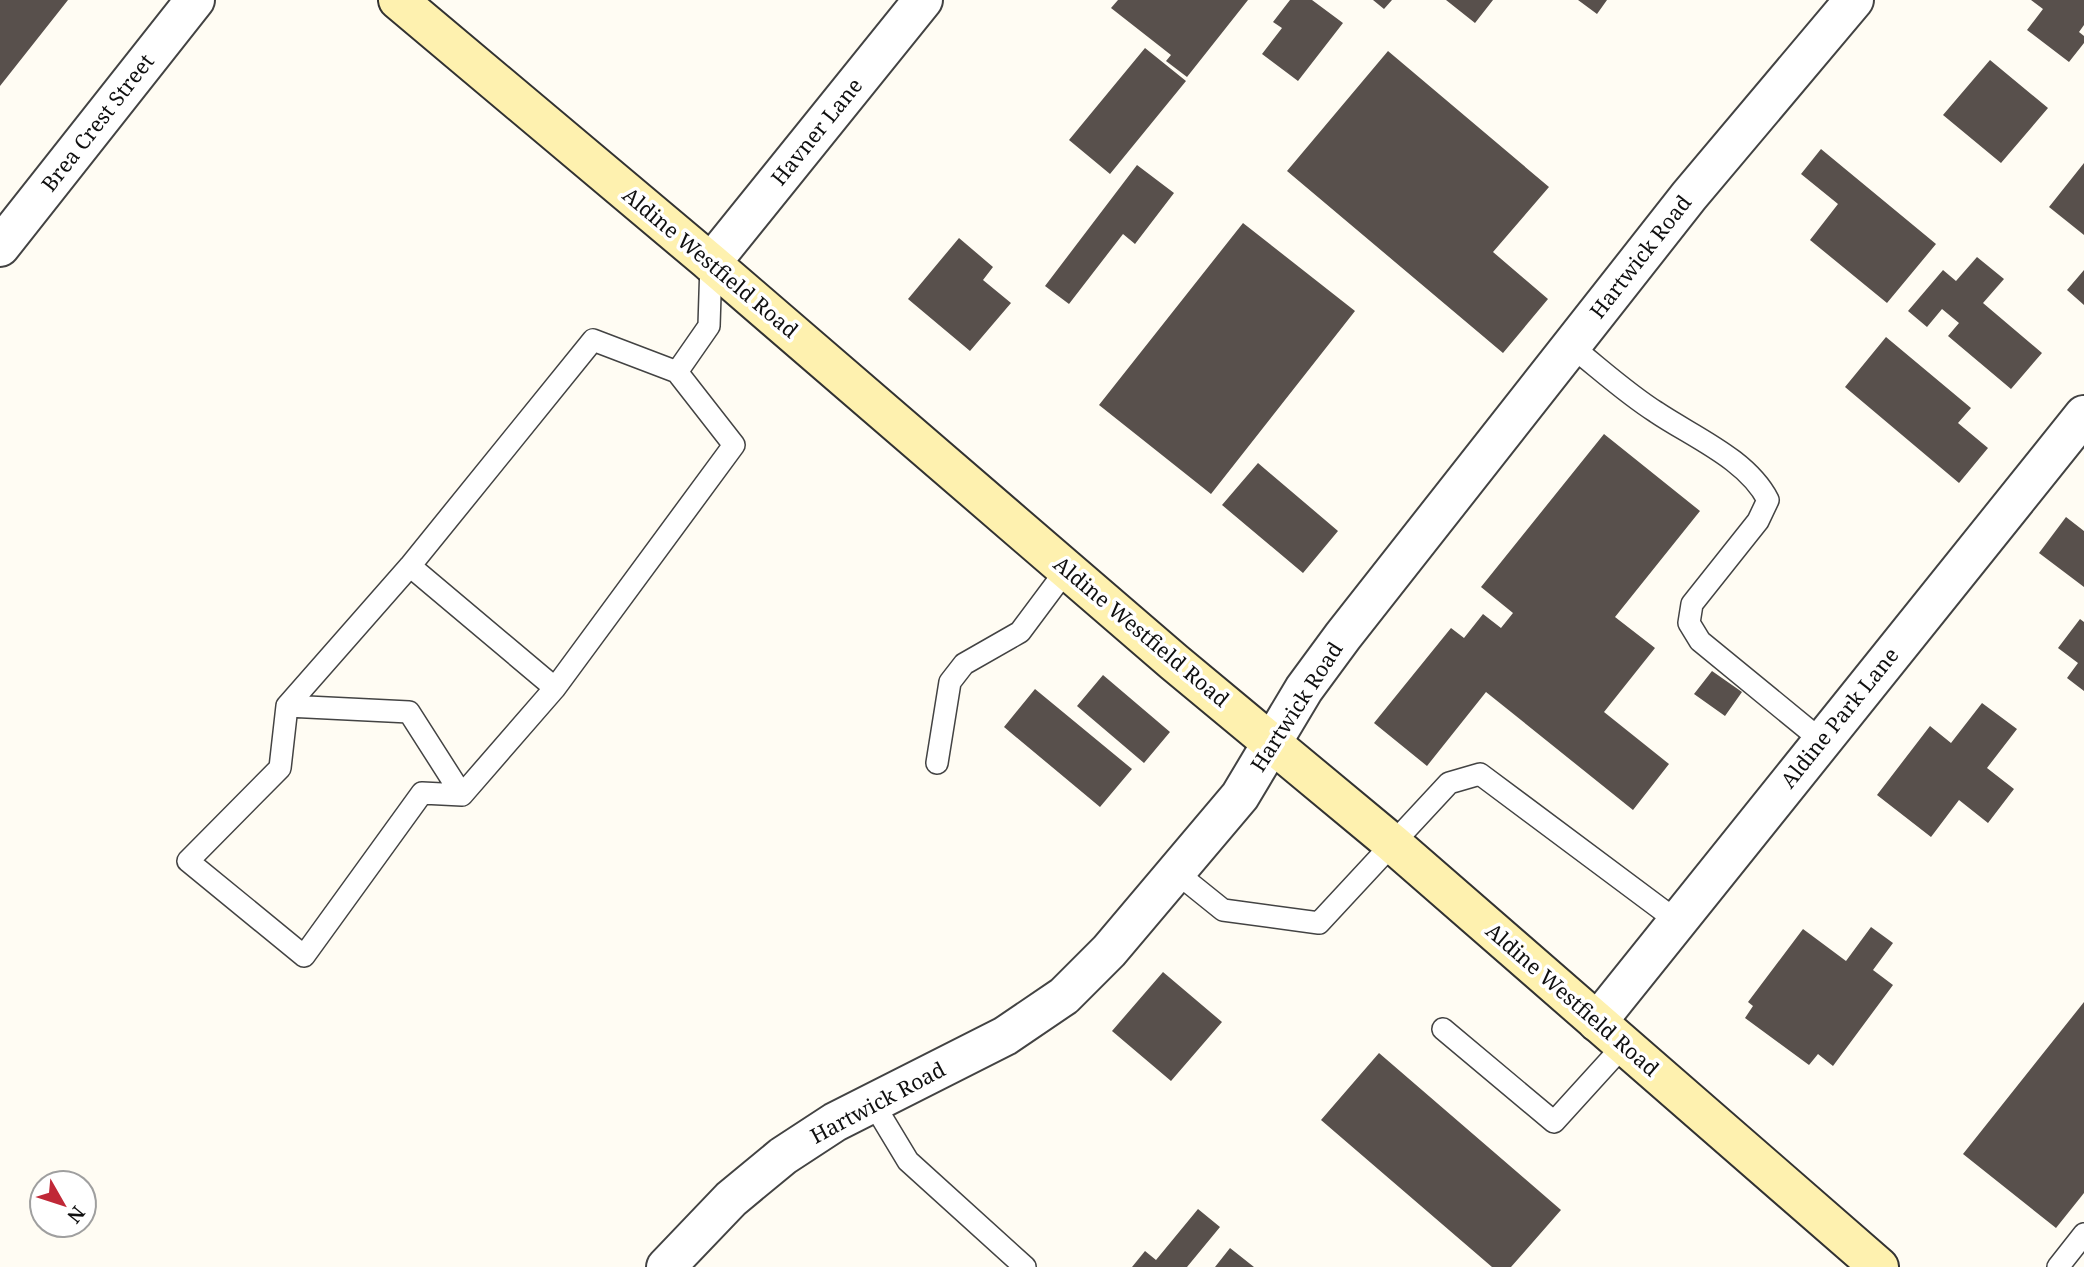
<svg xmlns="http://www.w3.org/2000/svg" width="2084" height="1267" font-family="'Noto Serif',serif">
  <style>
    .building { fill: #58504c }
    .lines { fill: none; stroke-linecap: round; stroke-linejoin: round }
    .lane-casing { stroke: #434343; stroke-width: 24 }
    .street-casing { stroke: #434343; stroke-width: 42 }
    .secondary-casing { stroke: #323232; stroke-width: 42 }
    .lane { stroke: #fff; stroke-width: 21 }
    .street { stroke: #fff; stroke-width: 38 }
    .secondary { stroke: #fef1af; stroke-width: 38 }
    .labels { text-anchor: middle; stroke-width: 7; stroke-linejoin: round; paint-order: stroke }
    .street-label { font-size: 21px; fill: #101010; stroke: #fff }
  </style>
  <rect width="100%" height="100%" fill="#fffcf3"/>
  <path class="building" d="M0,0H68L0,86Z
    M1118,0H1248L1187,77L1166,61L1171,55L1111,8Z
    M1290,0H1312L1343,23L1298,81L1262,54L1282,28L1273,22Z
    M1373,0H1392L1384,9Z
    M1446,0H1493L1475,23Z
    M1578,0H1607L1597,14Z
    M2031,0H2084V25L2079,32L2084,36V43L2069,62L2027,30L2043,9Z
    M1145,48L1186,81L1110,174L1069,140Z
    M1388,51L1549,187L1493,252L1548,299L1503,353L1287,171Z
    M1990,60L2048,108L2001,163L1943,115Z
    M1821,149L1936,244L1887,303L1810,240L1838,204L1801,174Z
    M2084,163V235L2049,207Z
    M1137,165L1174,193L1135,244L1123,234L1069,304L1045,286Z
    M1243,223L1355,311L1211,494L1099,405Z
    M959,238L993,267L983,280L1011,303L970,351L908,299Z
    M1977,257L2004,279L1983,303L2042,353L2011,389L1948,336L1959,323L1942,309L1927,327L1908,311L1943,270L1956,281Z
    M2084,270V305L2067,290Z
    M1886,337L1971,408L1958,423L1988,448L1959,483L1845,387Z
    M1604,434L1700,511L1615,617L1655,648L1604,712L1669,764L1633,810L1486,692L1427,766L1374,723L1451,628L1464,638L1483,614L1501,628L1513,613L1481,587Z
    M1258,463L1338,531L1303,573L1222,505Z
    M2066,517L2084,531V587L2039,553Z
    M2080,619L2084,622V691L2067,678L2078,663L2058,648Z
    M1712,671L1742,692L1725,716L1694,694Z
    M1103,675L1170,732L1144,763L1077,706Z
    M1035,689L1132,769L1100,807L1004,727Z
    M1982,703L2017,729L1987,768L2014,789L1988,823L1959,800L1931,837L1877,795L1930,726L1951,743Z
    M1871,927L1893,943L1873,970L1893,985L1833,1066L1818,1054L1809,1065L1745,1018L1753,1006L1748,1002L1803,929L1846,961Z
    M1163,972L1222,1022L1171,1081L1112,1031Z
    M2084,1002V1193L2056,1228L1963,1154Z
    M1379,1053L1561,1210L1511,1267H1492L1321,1120Z
    M1198,1209L1220,1227L1187,1267H1132L1145,1251L1156,1260Z
    M1230,1248L1254,1267H1215Z"/>
  <g class="lines">
    <g class="lane-casing">
      <path id="lane" d="M593,340L677,372L734,445L555,688L462,795L422,793L304,956L188,861L280,768L287,706L410,566Z
        M1571,346C1599,368 1626,393 1656,412C1693,437 1747,459 1768,500L1758,521L1692,604L1689,623L1700,641L1822,741
        M677,372L709,326L711,263
        M410,566L555,688
        M287,706L409,712L462,795
        M937,763L950,682L964,664L1020,632L1067,569
        M1177,873L1223,910L1319,923L1449,783L1480,774L1677,921
        M1443,1029L1554,1122L1624,1045
        M873,1103L908,1161L1025,1267
        M2058,1267L2084,1234"/>
    </g>
    <g class="street-casing">
      <path id="street" d="M0,247L195,0
        M711,263L923,0
        M1597,1022L2084,415
        M666,1267L731,1199L783,1156L835,1122L1005,1036L1064,996L1109,951L1240,796L1304,689L1343,636L1689,196L1854,0"/>
    </g>
    <g class="secondary-casing">
      <path id="secondary" d="M398,0L711,263L1174,662L1392,843L1879,1267"/>
    </g>
    <use href="#lane" class="lane"/>
    <use href="#street" class="street"/>
    <use href="#secondary" class="secondary"/>
  </g>
  <g class="labels">
    <g class="street-label">
      <text transform="translate(98 123) rotate(-52)" y="7">Brea Crest Street</text>
      <text transform="translate(817 132) rotate(-51)" y="7">Havner Lane</text>
      <text transform="translate(1641 257) rotate(-52)" y="7">Hartwick Road</text>
      <text transform="translate(710 263) rotate(40)" y="7">Aldine Westfield Road</text>
      <text transform="translate(1141 632) rotate(40)" y="7">Aldine Westfield Road</text>
      <text transform="translate(1297 707) rotate(-57)" y="7">Hartwick Road</text>
      <text transform="translate(1840 718) rotate(-51)" y="7">Aldine Park Lane</text>
      <text transform="translate(1572 1000) rotate(41)" y="7">Aldine Westfield Road</text>
      <text transform="translate(878 1103) rotate(-28)" y="7">Hartwick Road</text>
    </g>
  </g>
  <g transform="translate(63 1204) rotate(129)"><circle r="33" fill="#ffffff" stroke="#9f9f9f" stroke-width="2"/>
  <path d="M0-5L12 26L0 18L-12 26Z" fill="#c02837"/>
  <text y="-10" font-size="19" font-weight="bold" text-anchor="middle" fill="#101010">N</text>
  </g>
</svg>
